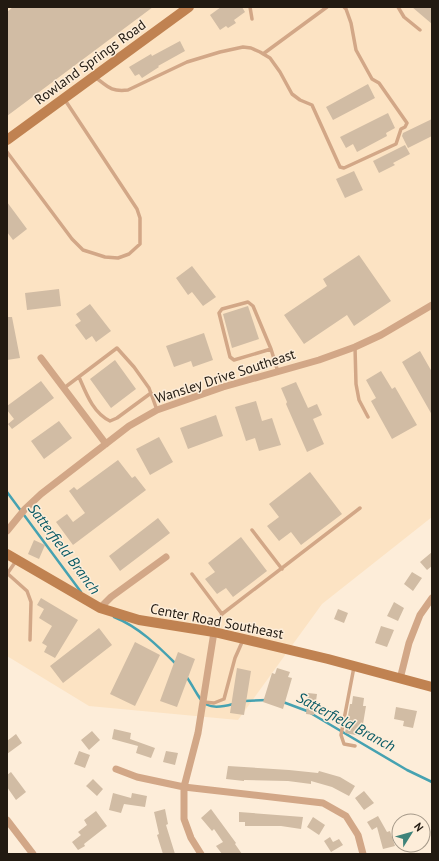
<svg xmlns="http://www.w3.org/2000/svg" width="439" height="861" font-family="'PT Sans',sans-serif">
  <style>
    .built { fill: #fce3c3 }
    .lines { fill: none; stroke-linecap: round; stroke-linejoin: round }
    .stream { stroke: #46a2b1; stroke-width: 2.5 }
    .building { fill: #d1bca4 }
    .lane { stroke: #d2a787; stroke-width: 3.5 }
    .street { stroke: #d2a787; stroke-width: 7 }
    .secondary { stroke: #c08251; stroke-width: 10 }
    .labels { text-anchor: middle; stroke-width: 3; stroke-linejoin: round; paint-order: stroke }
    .street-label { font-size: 14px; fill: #221a11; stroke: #fdedd9 }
    .water-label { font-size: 15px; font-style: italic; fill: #095a65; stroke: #fdedd9 }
  </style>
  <rect width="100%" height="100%" fill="#fdedd9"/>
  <path class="built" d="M7,7H432V517L322,604L238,720L89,706L7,656Z"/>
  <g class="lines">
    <path class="stream" d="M7,492L81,592
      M114,617C139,627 158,646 177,665
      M186,676C202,699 200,713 233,704
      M244,701L267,700
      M283,702L307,711L407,770L432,782"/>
  </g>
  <path class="building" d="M13,7H153L7,116V12Z
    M221,7H242L245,12L234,20L236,23L228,28L226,26L220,30L210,15Z
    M412,7H432V24Z
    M180,41L185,51L158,66L159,67L142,78L139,74L135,76L129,67L151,54L152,56Z
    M368,84L375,98L333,120L326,107Z
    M388,113L395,128L386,133L387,136L357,152L353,144L346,148L340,137Z
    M432,119V136L408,148L402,136L403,133Z
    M405,145L410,154L393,163L395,165L379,173L373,161Z
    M354,171L363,190L345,198L336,179Z
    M7,202L27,229L13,240L7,232Z
    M359,255L391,301L354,326L347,315L304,344L284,315L327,286L323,279Z
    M192,266L216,297L203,306L192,292L188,295L176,278Z
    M59,289L61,306L27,310L25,293Z
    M90,304L111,331L96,342L92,336L86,340L75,325L81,321L76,314Z
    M248,306L259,339L232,348L223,314Z
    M7,317H12L20,358L7,360Z
    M204,333L213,360L193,367L191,361L174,367L166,346Z
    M420,351L432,372V415L402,362Z
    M115,360L136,389L111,408L90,379Z
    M381,371L392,389L395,387L417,425L392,439L371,401L376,398L366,380Z
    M41,381L54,398L12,429L8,424L14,419L7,410V406Z
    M296,382L308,408L317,404L322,415L313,419L324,444L307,452L286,404L287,402L281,388Z
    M256,401L262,421L272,418L281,445L259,451L255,438L246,441L235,407Z
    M216,415L223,436L188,449L180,428Z
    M59,421L72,438L44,459L31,441Z
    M159,437L173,462L150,475L136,449Z
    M118,460L132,478L135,476L146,490L73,545L56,522L67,514L73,522L85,513L69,491L74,487L77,490Z
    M310,472L342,514L301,545L291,532L279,541L267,526L279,517L269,504Z
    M158,518L170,533L120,571L109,556Z
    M241,537L267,571L233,597L226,588L217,594L205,579L215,572L208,563Z
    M34,540L45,545L39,559L28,554Z
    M432,552V566L427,570L420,562Z
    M412,572L422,578L413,591L404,584Z
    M41,598L78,620L55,658L44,652L47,646L42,643L52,626L39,618L44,609L37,605Z
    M394,602L404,608L398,621L387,616Z
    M338,609L348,613L344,623L334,619Z
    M381,626L394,630L387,647L375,643Z
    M99,628L112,645L63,683L50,666Z
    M135,642L160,655L135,706L110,694Z
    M178,652L195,659L177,707L160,701Z
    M237,668L251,671L244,715L230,713Z
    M277,668L290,672L288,677L292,678L283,709L263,702L272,673L275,674Z
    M308,693L317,694L314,715L306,714Z
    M353,696L364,698L363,706H366L361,736L345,733L350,704H352Z
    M396,707L417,711L413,728L403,726L404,721L394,719Z
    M114,729L131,733L130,739L155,748L151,758L136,753L138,746L112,739Z
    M92,731L100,740L89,750L81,740Z
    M16,734L22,743L7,754V741Z
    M79,751L90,755L85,768L74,764Z
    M166,751L178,753L175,765L163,762Z
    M228,766L289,770L318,773L319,771L340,777L355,786L349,796L332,787L311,781V784L288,781L244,780V781L226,779Z
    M11,772L26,792L16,800L7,787V775Z
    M93,779L103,789L97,796L86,786Z
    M364,791L374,803L364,810L355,798Z
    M113,793L131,798L132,793L147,796L145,807L124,804L121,813L109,810Z
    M165,809L168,824L166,825L175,854H163L157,835L159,834L154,812Z
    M211,809L236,843L235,844L242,854H222L216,846L223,842L214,829L212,831L201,818Z
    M96,811L107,826L84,844L85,846L78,850L72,842L81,835L78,832L87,825L84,820Z
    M239,812L303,817L301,829L281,826H245V822H239Z
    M378,816L387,832L390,831L395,846L383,849L377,827L372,830L367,822Z
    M313,817L325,825L319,835L307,827Z
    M330,837L333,842L339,839L343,845L331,852L324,841Z"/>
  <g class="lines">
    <path class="lane" d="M250,7L252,19
      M398,7L404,17L420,30
      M263,54L327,7
      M95,77C108,87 111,92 128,90L187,62L220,52L243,47L251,48L260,52L270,58L280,72L292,94L300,100L312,105L340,167L344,168L396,144L401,129L405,127L407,123L379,83L372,79L356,50L351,23L346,9L344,7
      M7,152L72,239L83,250L105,257L118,258L129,254L140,244V218L137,209L65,100
      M355,347L356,384L359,400L368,417
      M271,349L234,360L230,357L219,313L222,309L248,302L253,306L271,349L278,372
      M79,377C86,393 93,413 110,421L117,418L151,393
      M64,388L117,348L134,367L149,388L157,410
      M252,530L282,569
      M7,574L16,561
      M8,574L27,591L31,602L30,640
      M192,574L222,614
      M214,631L222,614L360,508
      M354,667L341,735L344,744L355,746
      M203,702L214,703L224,699L235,658L243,640"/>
    <path class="street" d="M41,358L106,444
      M7,531L25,509L41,494L129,426L157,410L223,387L319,360L355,347L381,335L432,305
      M100,608L111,597L166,557
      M400,679L409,643L420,615L432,598
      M116,769L137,777L184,787L198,733L214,632
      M7,820L33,854
      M201,854L191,838L184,819V787L323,803L346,816L358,835L363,854"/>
    <path class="secondary" d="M7,140L189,7
      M7,554L100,608L139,620L214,632L328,659L432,687"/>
  </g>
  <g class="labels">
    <g class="street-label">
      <text transform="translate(90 62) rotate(-36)" y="5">Rowland Springs Road</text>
      <text transform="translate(225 376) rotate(-18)" y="5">Wansley Drive Southeast</text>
      <text transform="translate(217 621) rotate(11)" y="5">Center Road Southeast</text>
    </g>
    <g class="water-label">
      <text transform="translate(64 549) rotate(53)" y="5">Satterfield Branch</text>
      <text transform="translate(346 722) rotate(28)" y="5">Satterfield Branch</text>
    </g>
  </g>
  <rect width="439" height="861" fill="none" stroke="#221a11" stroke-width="16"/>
  <g transform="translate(411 833) rotate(53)"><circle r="19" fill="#fdedd9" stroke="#a59989"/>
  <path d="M0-3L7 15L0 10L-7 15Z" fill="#3e837a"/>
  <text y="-6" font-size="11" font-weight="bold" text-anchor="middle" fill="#221a11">N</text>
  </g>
</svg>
